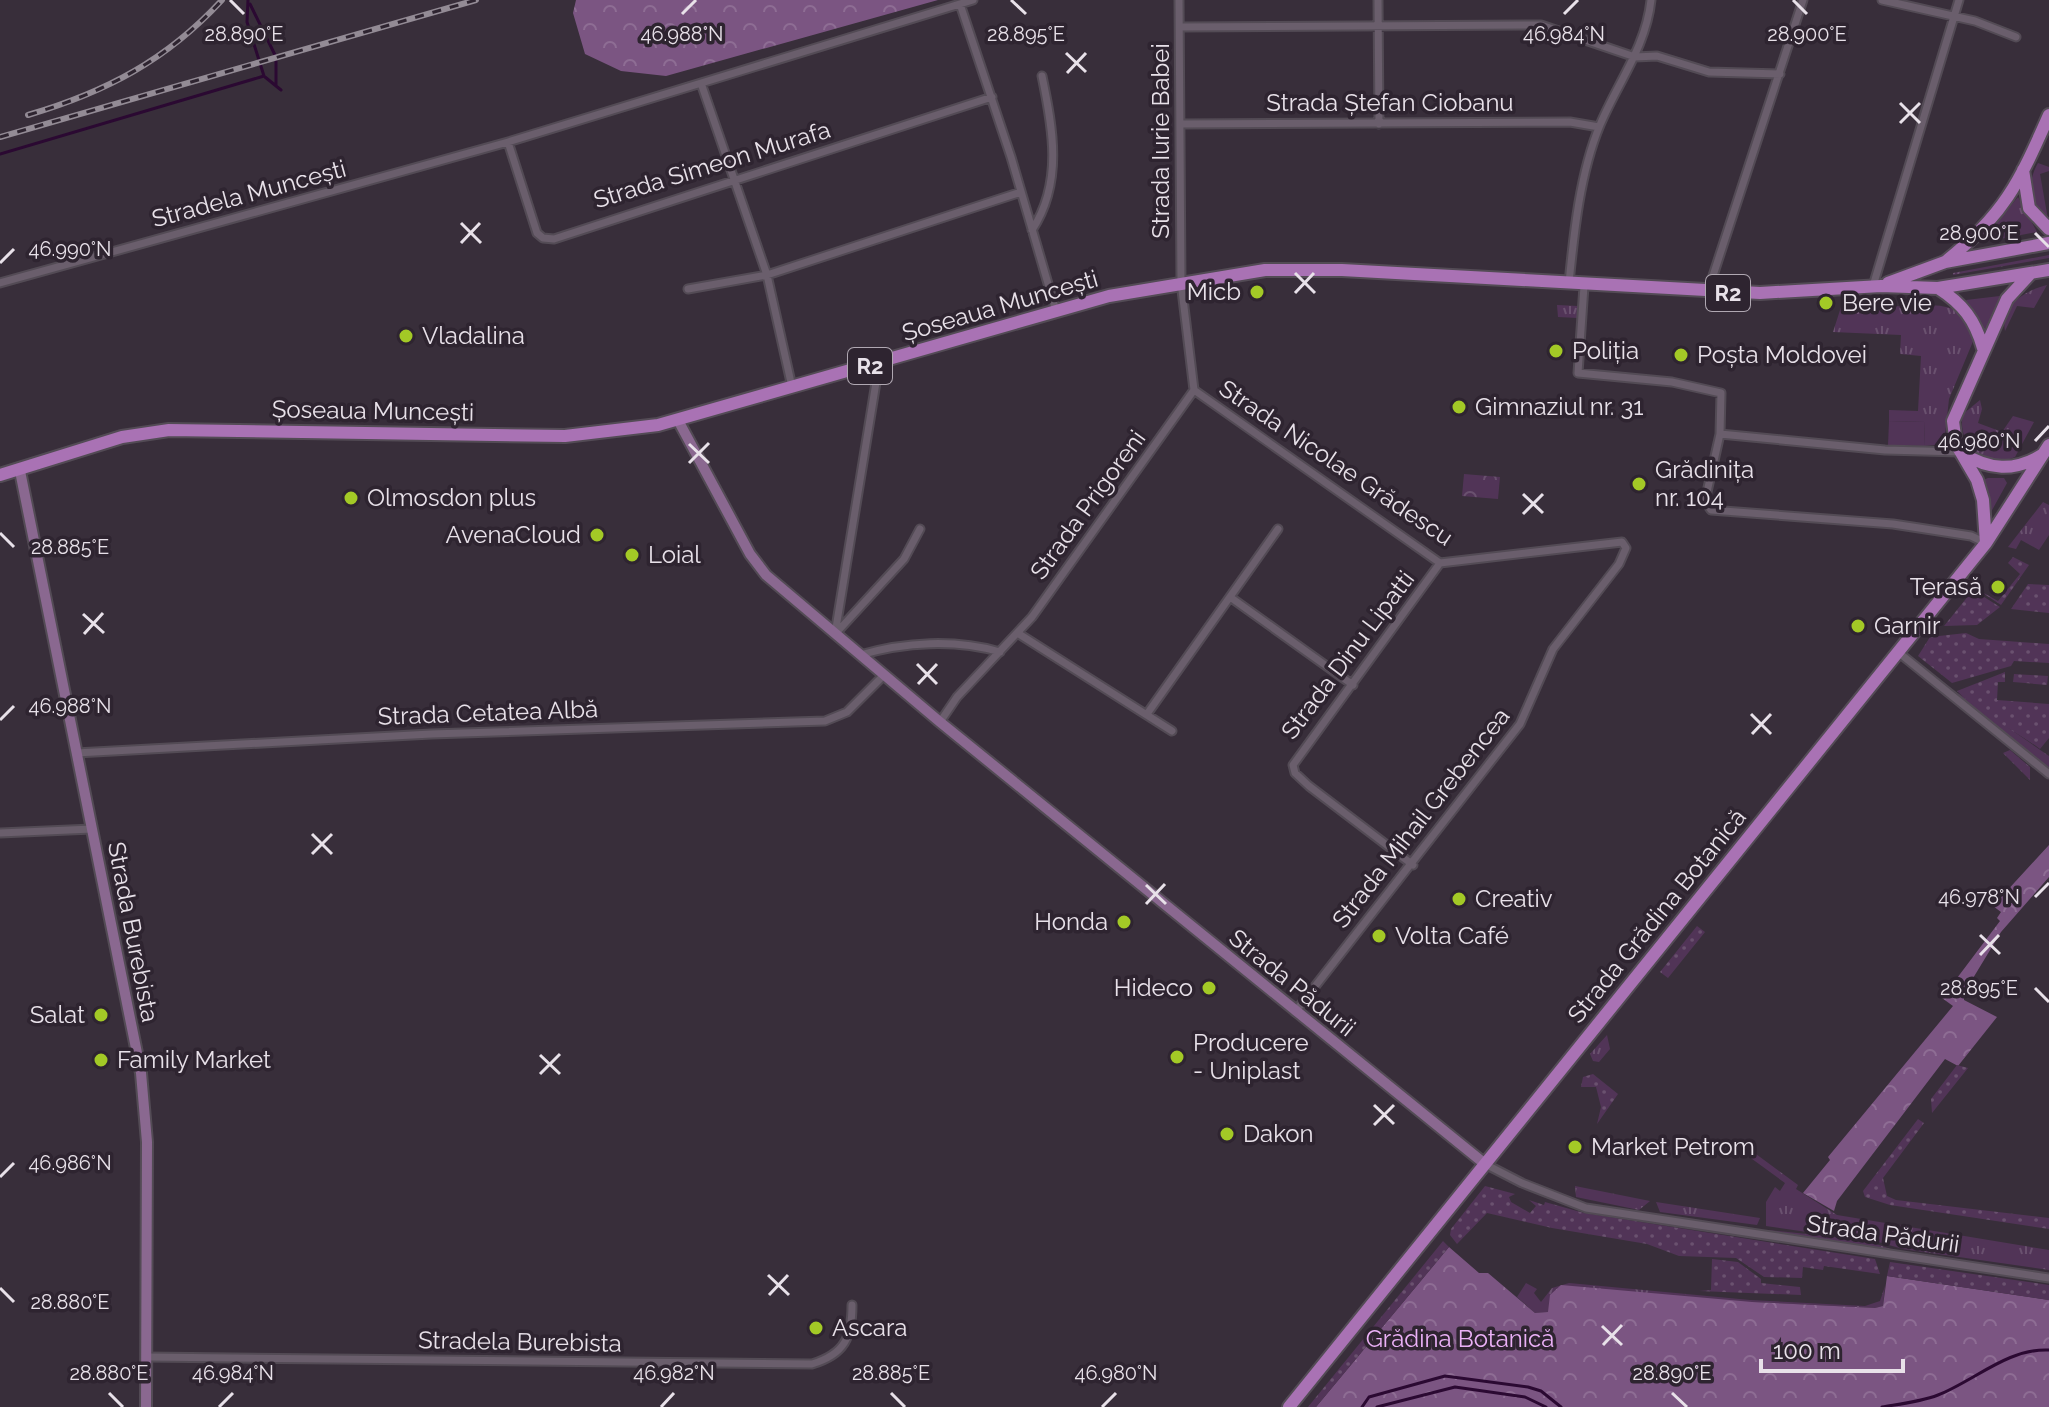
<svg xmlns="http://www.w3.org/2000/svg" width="2049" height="1407" font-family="Raleway,sans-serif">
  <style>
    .grass { fill: url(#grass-tufts) }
    .forest { fill: url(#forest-crowns) }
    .park { fill: url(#park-crowns) }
    .garden { fill: url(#garden-dots) }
    .pitch { fill: #513457 }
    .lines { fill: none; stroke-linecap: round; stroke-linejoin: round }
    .stream { stroke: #2b0932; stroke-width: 3 }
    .minor-casing { stroke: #534b55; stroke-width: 11 }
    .secondary-casing { stroke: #534b55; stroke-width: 14 }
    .primary-casing { stroke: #534b55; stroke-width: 16 }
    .minor { stroke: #6a5e6c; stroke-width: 7 }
    .secondary { stroke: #8a6890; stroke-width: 10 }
    .primary { stroke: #a972b4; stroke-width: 12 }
    .rail-casing { stroke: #938b95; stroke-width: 6 }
    .rail { stroke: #2e2430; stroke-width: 3; stroke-dasharray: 9; stroke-linecap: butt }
    .ticks { fill: none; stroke: #e8e1e9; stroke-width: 3 }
    .poi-dot { fill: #a3c926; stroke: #2e2430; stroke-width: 3 }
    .labels { text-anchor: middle; stroke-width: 7; stroke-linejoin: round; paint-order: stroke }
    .shield { fill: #2e2430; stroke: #b0a8b2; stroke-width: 2 }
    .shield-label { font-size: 22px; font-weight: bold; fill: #e8e1e9 }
    .street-label { font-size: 24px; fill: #e8e1e9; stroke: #2e2430 }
    .poi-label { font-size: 24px; fill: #e8e1e9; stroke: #2e2430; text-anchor: start }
    .park-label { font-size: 24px; fill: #ebb1f7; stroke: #2e2430 }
    .ticks-label { font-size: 20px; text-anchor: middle; fill: #e8e1e9; stroke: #2e2430; stroke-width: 7; stroke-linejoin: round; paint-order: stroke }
  </style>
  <defs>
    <pattern id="grass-tufts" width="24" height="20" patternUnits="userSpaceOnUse" patternTransform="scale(2)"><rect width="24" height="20" fill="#513457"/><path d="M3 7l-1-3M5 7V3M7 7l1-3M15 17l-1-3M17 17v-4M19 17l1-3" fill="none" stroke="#6a516f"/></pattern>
    <pattern id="forest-crowns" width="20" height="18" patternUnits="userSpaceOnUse" patternTransform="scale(2)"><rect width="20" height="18" fill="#7b5582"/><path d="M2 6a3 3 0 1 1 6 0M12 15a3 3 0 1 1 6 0" fill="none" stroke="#8e6d94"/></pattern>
    <pattern id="park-crowns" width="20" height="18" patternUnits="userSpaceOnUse" patternTransform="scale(2)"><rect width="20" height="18" fill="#513457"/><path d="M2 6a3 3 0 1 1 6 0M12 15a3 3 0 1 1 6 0" fill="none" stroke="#6a516f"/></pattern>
    <pattern id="garden-dots" width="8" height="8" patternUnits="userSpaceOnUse" patternTransform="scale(2)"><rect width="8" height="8" fill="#513457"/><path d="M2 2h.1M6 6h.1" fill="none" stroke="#6a516f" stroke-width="1.8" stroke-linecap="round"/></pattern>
  </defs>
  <rect width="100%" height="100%" fill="#382e3a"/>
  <path class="grass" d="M2038,163L2049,167V171L2040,174L2049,225C2032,205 2024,188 2038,163Z
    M2018,197L2037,232L1984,242L1983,239Z
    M2049,255V258L1953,275V273Z
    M2047,285L2034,308L2017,306L2005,331C2000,306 2026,290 2047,285Z
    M2000,296L1987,327L1984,329L1966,300Z
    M1867,303C1879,304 1892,307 1905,306C1936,305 1967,300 1974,339L1949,399L1944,444L1924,446L1925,422L1889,421V410L1918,411L1921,356L1900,354L1901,335L1833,332L1841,307Z
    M1557,305L1578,306V318L1558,317Z
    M1980,400L1982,409L1978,423L2002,432L2013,416L2034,422L2015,457C1986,470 1956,445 1963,414Z
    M1988,478H2004L2007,483L1991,512L1983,480Z
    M2043,502L2049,505V535L2039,550L2021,540L2016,549L2008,547Z
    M1958,693L2049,756V768L1959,695Z
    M1607,1035L1610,1049L1599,1062L1593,1061L1590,1054Z
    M1741,1143L1798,1185L1796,1189L1837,1215L2049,1250V1270L1903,1249L1840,1231L1814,1233L1766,1226V1202L1775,1187L1780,1191L1785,1183L1737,1148Z
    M1575,1186L1650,1201L1639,1210L1576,1197Z
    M1656,1202L1760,1218L1757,1225L1660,1212Z
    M1768,1230L1864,1240L1900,1252L1765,1231Z
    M1526,1283L1537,1289L1534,1293L1541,1302L1552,1288L1569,1283L1750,1300L1865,1306L1880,1301L1885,1286L1883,1306L1875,1308L1752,1302L1535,1313L1517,1297Z"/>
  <path class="forest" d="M576,0H938L666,76L621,71L585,54L573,13Z
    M2049,845V877L2001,932L1964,993V1000L1997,1017L1958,1066L1945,1059L1837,1201L1834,1211L1803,1193L1830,1160L1828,1157L1953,1006L1942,998L2000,921L1997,918L2001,912L1993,906Z
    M1449,1247L1479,1273H1488L1535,1313L1548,1312L1550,1295L1561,1285L1752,1302L1875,1308L1883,1306L1887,1276L2049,1300V1407H1316Z"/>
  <path class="park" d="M1464,474L1500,477L1498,499L1462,496Z"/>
  <path class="garden" d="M2013,557L2029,565L2001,605L1975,588L1998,601L2020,574L2008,563Z
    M2028,584L2049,585V613L2011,609Z
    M1973,590L2000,607L1977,625L1944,626Z
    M1966,633L1979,639L2049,644V663L2014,661L2011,666L1952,683L1918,656L1930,637Z
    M2005,672V682H1998L1997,700L2049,704V738L2040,749C2013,729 1981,715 1957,691Z
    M2014,674L2048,676L2047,685L2013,682Z
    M2010,750L2030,767V780L2003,753Z
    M1697,926L1705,932L1668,978L1660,972Z
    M1957,1065L1968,1068L1932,1113L1931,1099Z
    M1593,1074L1618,1094L1597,1124L1601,1107L1596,1087H1581L1583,1077Z
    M1918,1119L1924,1123L1883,1178L1887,1196L1896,1200L2049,1218V1229L1890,1205L1865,1197L1863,1191Z
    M1485,1186L1515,1194L1509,1197L1511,1202L1530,1213L1536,1206L1529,1200L1544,1205L1545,1202L1584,1213L1875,1259L1880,1274L1824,1266L1823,1270L1803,1267L1802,1278L1764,1277L1736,1258L1679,1256L1647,1244L1552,1228L1487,1213L1457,1244L1450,1235L1451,1229Z
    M1443,1241L1449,1247L1316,1407H1308Z
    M1712,1259L1738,1262L1761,1279V1283L1800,1287L1801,1295L1699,1291L1711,1290Z
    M1890,1262L2049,1285V1300L1887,1276Z"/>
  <path class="pitch" d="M1889,421L1925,422L1924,446L1888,445Z"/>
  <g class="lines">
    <path class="stream" d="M250,4L276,57V85
      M265,77L281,90
      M0,154L264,76L247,22L248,0
      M1362,1407L1369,1397L1445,1376L1528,1387L1541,1391L1561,1407
      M1377,1407L1455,1387L1525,1397L1546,1407
      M1882,1407C1900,1404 1920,1402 1938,1395C1974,1381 2008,1348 2049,1350"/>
    <g class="minor-casing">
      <path id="minor" d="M1378,0L1379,124
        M1882,0L1975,21L2016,37
        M960,4L1011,157L1056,311
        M1180,27L1541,25L1635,57L1657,56L1709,72L1780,74
        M702,86L767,275L792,387
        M1180,124L1570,122L1599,127
        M508,142L537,233L543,238L554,239L992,97
        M1032,230C1063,183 1053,129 1042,76
        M0,283L508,142L973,0
        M1569,283C1574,232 1580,173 1600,125C1618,82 1646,47 1651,0
        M1584,286L1578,373L1672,382L1721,393L1720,434L1705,501L1711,510L1893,524L1971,536L1986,543
        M1873,286L1959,0
        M688,289L767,275L1021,192
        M1708,291L1803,0
        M1194,390L1440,563L1622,542L1626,548L1619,564L1553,649L1520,724L1295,1012
        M1720,434L1885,450L1961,452
        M1230,597L1353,685
        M837,632L904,559L920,529
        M835,634L879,364
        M1019,634L1172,731
        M1898,652L2049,774
        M860,655C905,642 955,639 1000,652
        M1147,714L1278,529
        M940,722L957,697L1032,617L1194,390L1181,282L1179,0
        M76,753L431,734L825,721L847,712L884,675
        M0,833L92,829
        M1413,865L1309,786L1295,773L1293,765L1440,563
        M1485,1164L1522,1183L1586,1208L2049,1278
        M147,1357L812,1364C845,1354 852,1337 852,1305"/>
    </g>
    <g class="secondary-casing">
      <path id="secondary" d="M679,422L750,554L766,575L940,722L1485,1164
        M20,471L141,1073L147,1142L146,1407"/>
    </g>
    <g class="primary-casing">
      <path id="primary" d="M2023,170L2029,208L2049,229
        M1945,262C2004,215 2019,183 2049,115
        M1888,283L1945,262L2049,243
        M1938,288C1963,304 1975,320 1983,348
        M1962,453C1989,470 2014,472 2042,455
        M0,475L122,437L169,430L565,436L658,425L1109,296L1265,270H1342L1760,293L1881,286L1938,288L2049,270
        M1986,543L1983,500L1977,480L1956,444L1953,421L2007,299L2030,274
        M1289,1407L1986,543L2049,445"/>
    </g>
    <use href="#minor" class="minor"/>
    <use href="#secondary" class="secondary"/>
    <use href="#primary" class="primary"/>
    <g class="rail-casing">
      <path id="rail" d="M28,115C106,92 167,60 222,0
        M0,137L476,0"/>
    </g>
    <use href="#rail" class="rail"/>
  </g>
  <path class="ticks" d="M230,0L244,14M1011,0L1026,14M1793,0L1807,14M682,14L696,0M1564,14L1578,0M1066,53L1086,72M1067,73L1086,53M1900,103L1920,123M1900,123L1920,103M461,223L481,243M2035,233L2049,247M461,243L480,223M0,263L14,249M1295,273L1315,293M1295,293L1314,273M2035,441L2049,426M689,444L709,463M689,463L709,443M1523,494L1543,513M1523,514L1543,494M0,533L14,547M83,614L104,633M84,634L103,613M917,664L937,684M918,684L937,664M1751,714L1771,734M0,720L14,706M1752,734L1771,714M312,834L332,854M312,854L332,834M1146,885L1166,904M2035,897L2049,883M1146,904L1165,884M1980,935L2000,954M1980,955L1999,935M2035,988L2049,1002M540,1055L560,1074M540,1074L560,1054M1374,1105L1394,1124M1374,1125L1394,1105M0,1177L14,1163M768,1275L789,1295M0,1288L14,1302M769,1295L788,1275M1602,1326L1622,1345M1603,1345L1622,1325M109,1393L123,1407M891,1393L905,1407M1672,1393L1687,1407M219,1407L233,1393M661,1407L674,1393M1102,1407L1116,1393"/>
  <g class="poi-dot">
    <circle cx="1257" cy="292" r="8"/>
    <circle cx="1826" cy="303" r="8"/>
    <circle cx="406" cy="336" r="8"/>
    <circle cx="1556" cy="351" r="8"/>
    <circle cx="1681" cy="355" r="8"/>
    <circle cx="1459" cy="407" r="8"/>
    <circle cx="1639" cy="484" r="8"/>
    <circle cx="351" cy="498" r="8"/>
    <circle cx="597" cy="535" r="8"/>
    <circle cx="632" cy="555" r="8"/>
    <circle cx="1998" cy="587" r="8"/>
    <circle cx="1858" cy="626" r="8"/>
    <circle cx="1459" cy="899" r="8"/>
    <circle cx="1124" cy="922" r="8"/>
    <circle cx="1379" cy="936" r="8"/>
    <circle cx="1209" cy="988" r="8"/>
    <circle cx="101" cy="1015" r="8"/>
    <circle cx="1177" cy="1057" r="8"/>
    <circle cx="101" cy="1060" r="8"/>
    <circle cx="1227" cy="1134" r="8"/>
    <circle cx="1575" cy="1147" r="8"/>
    <circle cx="816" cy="1328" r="8"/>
  </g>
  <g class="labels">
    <g class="shield">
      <rect x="1706" y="275" width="44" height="36" rx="6"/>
      <rect x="848" y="348" width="44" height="36" rx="6"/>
    </g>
    <g class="shield-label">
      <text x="1728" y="301">R2</text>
      <text x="870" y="374">R2</text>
    </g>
    <g class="street-label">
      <text x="1390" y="111">Strada Ștefan Ciobanu</text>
      <text transform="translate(1161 141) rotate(-90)" y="8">Strada Iurie Babei</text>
      <text transform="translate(712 165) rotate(-17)" y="8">Strada Simeon Murafa</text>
      <text transform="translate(249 194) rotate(-15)" y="8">Stradela Muncești</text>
      <text transform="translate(1000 306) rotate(-16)" y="8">Șoseaua Muncești</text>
      <text transform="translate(373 411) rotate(1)" y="8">Șoseaua Muncești</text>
      <text transform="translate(1336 463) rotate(34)" y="8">Strada Nicolae Grădescu</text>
      <text transform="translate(1088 505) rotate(-54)" y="8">Strada Prigoreni</text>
      <text transform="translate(1348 655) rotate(-53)" y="8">Strada Dinu Lipatti</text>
      <text transform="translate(488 713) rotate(-2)" y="8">Strada Cetatea Albă</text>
      <text transform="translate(1421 818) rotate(-52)" y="8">Strada Mihail Grebencea</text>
      <text transform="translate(1657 916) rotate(-51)" y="8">Strada Grădina Botanică</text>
      <text transform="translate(133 932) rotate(79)" y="8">Strada Burebista</text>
      <text transform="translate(1292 983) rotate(39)" y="8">Strada Pădurii</text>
      <text transform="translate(1883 1234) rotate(8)" y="8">Strada Pădurii</text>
      <text transform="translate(520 1342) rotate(1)" y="8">Stradela Burebista</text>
    </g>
    <g class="poi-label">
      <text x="1241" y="300" text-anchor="end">Micb</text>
      <text x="1842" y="311">Bere vie</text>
      <text x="422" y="344">Vladalina</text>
      <text x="1572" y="359">Poliția</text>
      <text x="1697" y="363">Poșta Moldovei</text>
      <text x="1475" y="415">Gimnaziul nr. 31</text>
      <text x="1655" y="478">Grădinița<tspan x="1655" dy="28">nr. 104</tspan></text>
      <text x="367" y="506">Olmosdon plus</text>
      <text x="581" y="543" text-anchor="end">AvenaCloud</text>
      <text x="648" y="563">Loial</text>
      <text x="1982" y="595" text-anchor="end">Terasă</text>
      <text x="1874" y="634">Garnir</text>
      <text x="1475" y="907">Creativ</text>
      <text x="1108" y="930" text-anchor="end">Honda</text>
      <text x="1395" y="944">Volta Café</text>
      <text x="1193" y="996" text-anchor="end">Hideco</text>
      <text x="85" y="1023" text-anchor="end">Salat</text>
      <text x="1193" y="1051">Producere<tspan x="1193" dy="28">- Uniplast</tspan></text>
      <text x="117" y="1068">Family Market</text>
      <text x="1243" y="1142">Dakon</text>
      <text x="1591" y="1155">Market Petrom</text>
      <text x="832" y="1336">Ascara</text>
    </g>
    <g class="park-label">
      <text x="1460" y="1347">Grădina Botanică</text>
    </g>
  </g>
  <g class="ticks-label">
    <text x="244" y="41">28.890°E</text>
    <text x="1026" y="41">28.895°E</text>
    <text x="1807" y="41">28.900°E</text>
    <text x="682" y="41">46.988°N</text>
    <text x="1564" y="41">46.984°N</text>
    <text x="1979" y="240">28.900°E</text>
    <text x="70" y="256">46.990°N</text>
    <text x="1979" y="448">46.980°N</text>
    <text x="70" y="554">28.885°E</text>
    <text x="70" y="713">46.988°N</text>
    <text x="1979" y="904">46.978°N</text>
    <text x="1979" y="995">28.895°E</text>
    <text x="70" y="1170">46.986°N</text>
    <text x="70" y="1309">28.880°E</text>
    <text x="233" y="1380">46.984°N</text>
    <text x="674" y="1380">46.982°N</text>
    <text x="1116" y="1380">46.980°N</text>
    <text x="109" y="1380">28.880°E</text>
    <text x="891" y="1380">28.885°E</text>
    <text x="1672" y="1380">28.890°E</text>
  </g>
  <path d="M1761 1359v12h142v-12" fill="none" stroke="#e8e1e9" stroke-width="4"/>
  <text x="1773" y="1359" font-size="24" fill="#e8e1e9" stroke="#2e2430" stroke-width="6" paint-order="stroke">100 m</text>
</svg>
